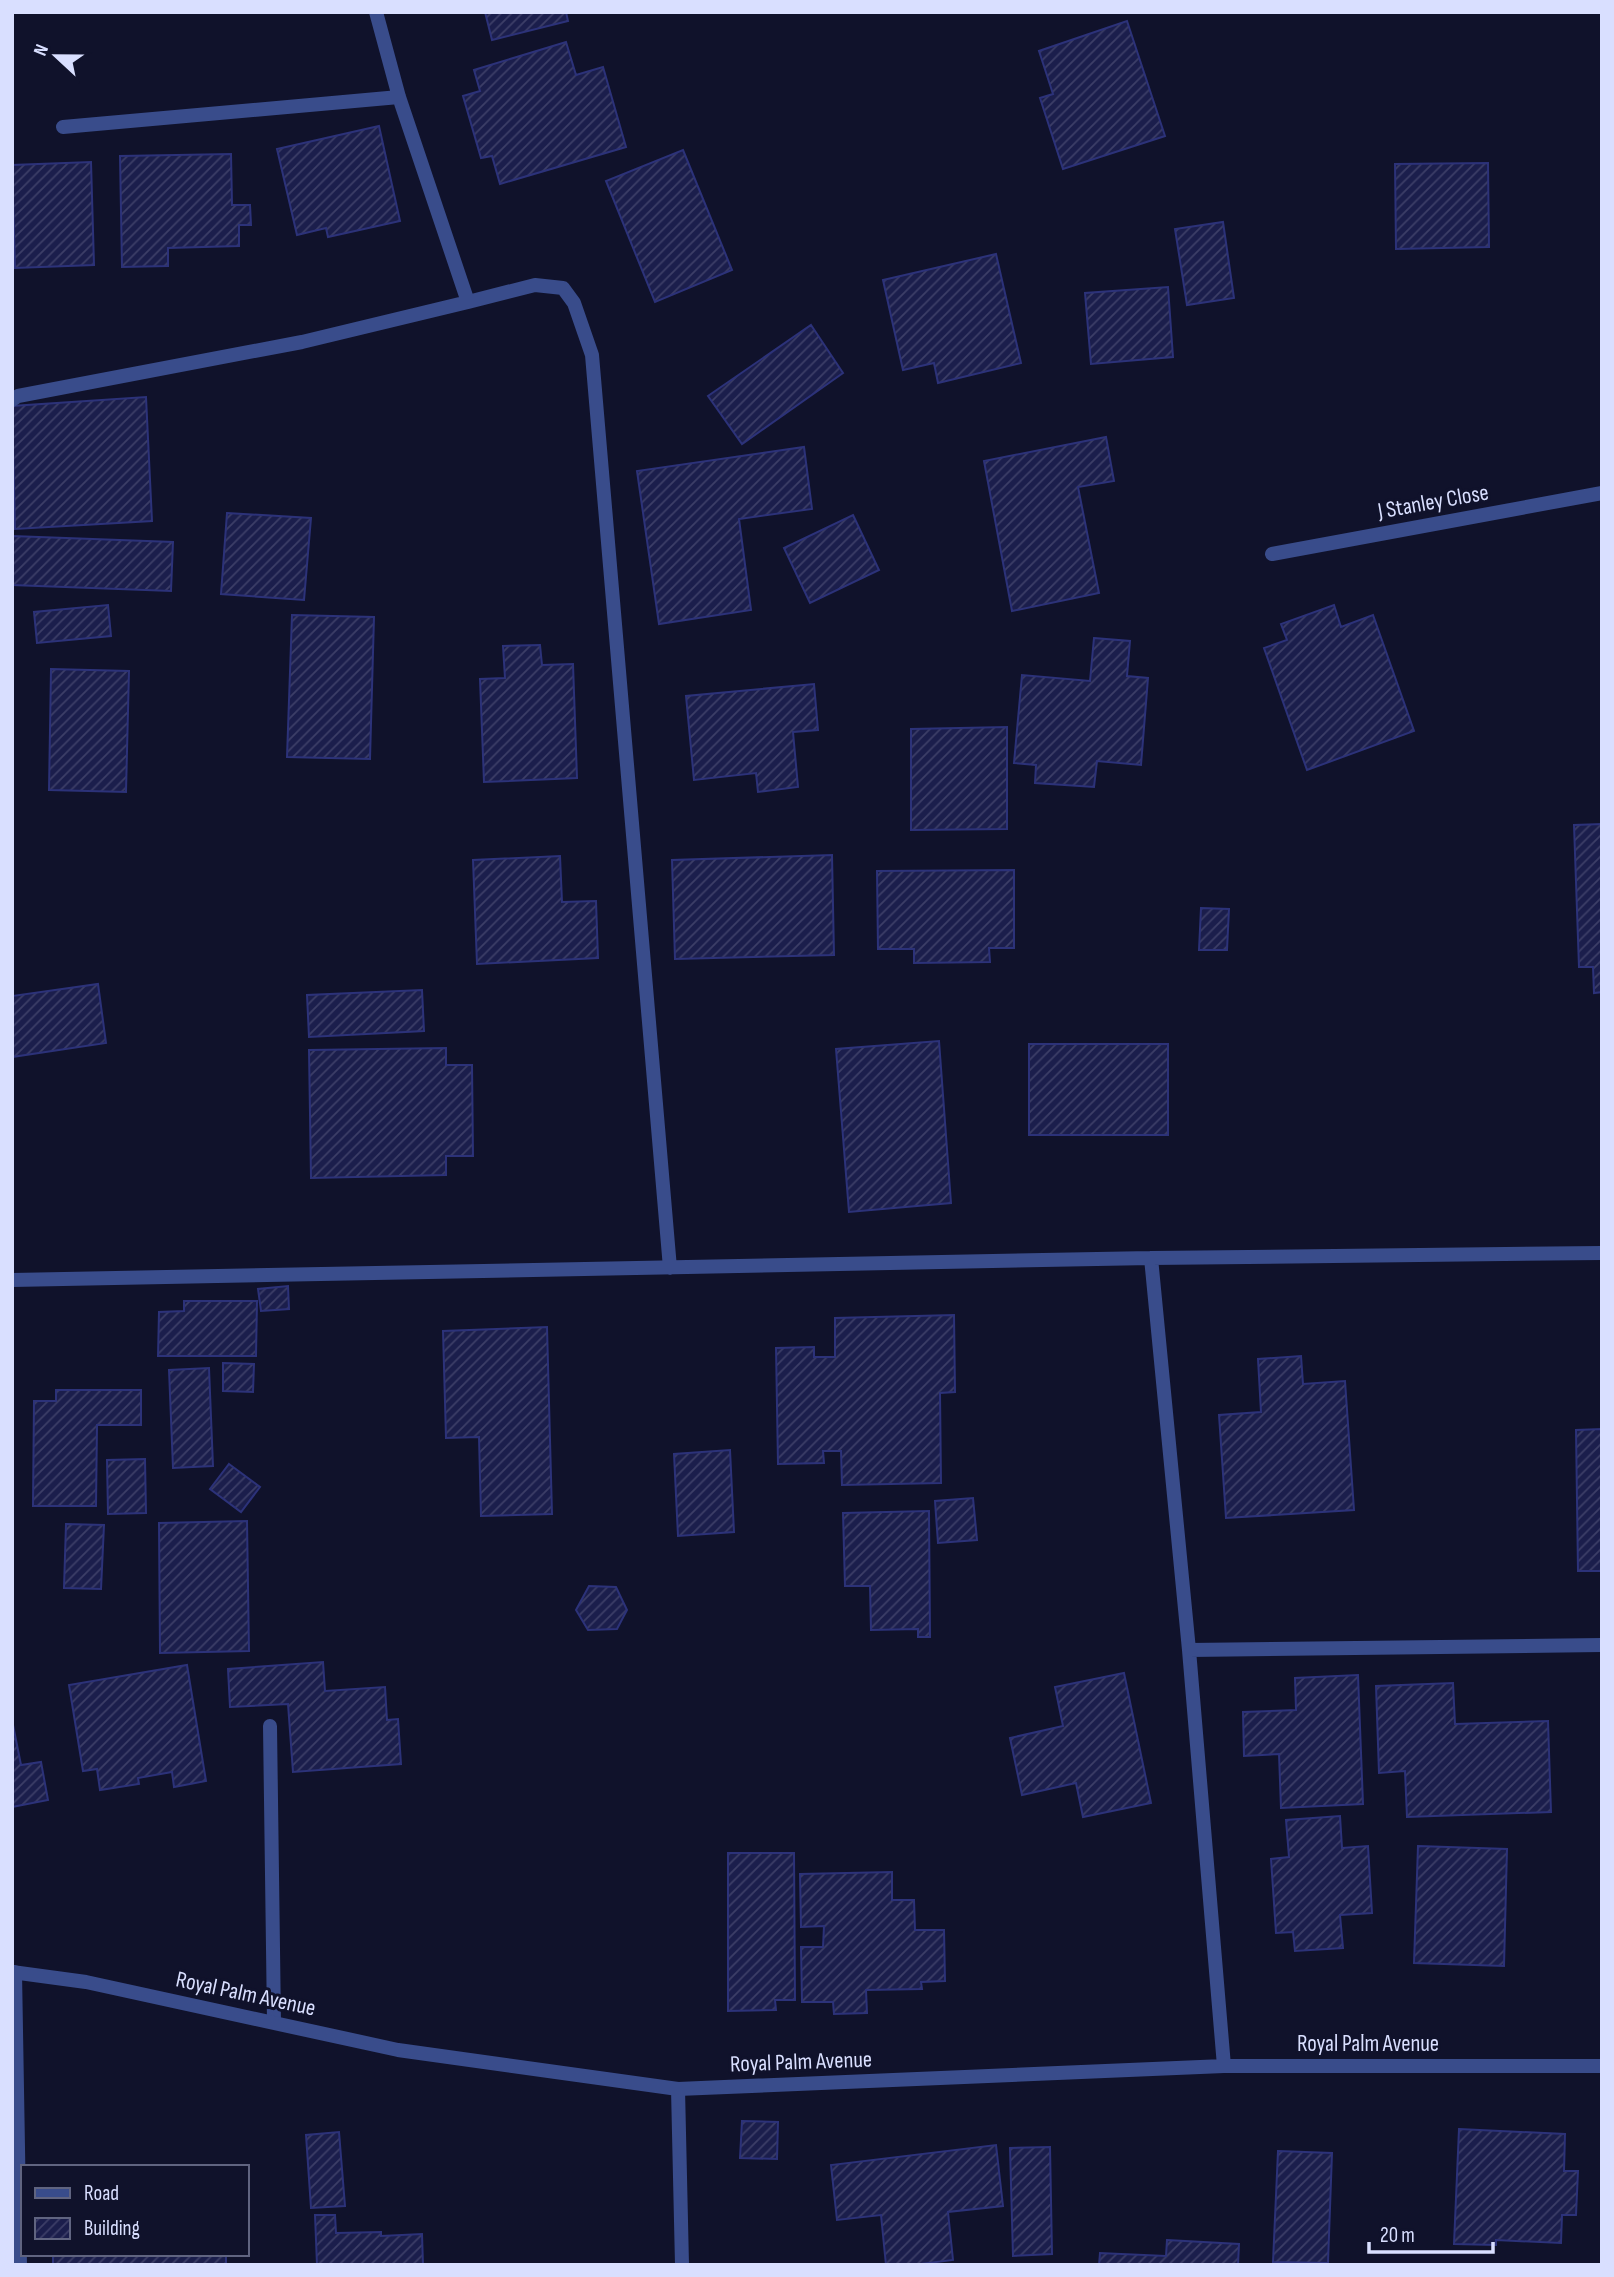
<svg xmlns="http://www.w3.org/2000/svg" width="1614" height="2277" font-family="'Sofia Sans Condensed',sans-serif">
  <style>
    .building { fill: url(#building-hatch); stroke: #2c3279; stroke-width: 2 }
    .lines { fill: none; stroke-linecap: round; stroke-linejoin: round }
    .lane { stroke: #394c8b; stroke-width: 14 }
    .street { stroke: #394c8b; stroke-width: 14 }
    .labels { text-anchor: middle; stroke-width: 6; stroke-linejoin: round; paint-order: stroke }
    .street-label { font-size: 23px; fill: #d9dfff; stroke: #10122b }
  </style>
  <defs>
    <pattern id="building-hatch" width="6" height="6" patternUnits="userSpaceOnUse" patternTransform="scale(1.75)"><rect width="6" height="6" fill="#1b1e4c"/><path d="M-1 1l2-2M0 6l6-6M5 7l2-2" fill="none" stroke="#3c3e67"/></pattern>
  </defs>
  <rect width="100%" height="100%" fill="#10122b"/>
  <path class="building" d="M485,12H566L568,21L492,40Z
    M1127,21L1165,136L1063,169L1040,98L1053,94L1039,51Z
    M566,42L576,75L603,67L626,147L500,184L492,156L481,158L463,96L480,91L474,70Z
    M379,126L400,221L328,237L326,228L297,235L277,149Z
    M683,150L732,270L655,302L606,181Z
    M231,154L232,205H250L251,225H239V246L168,248V266L122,267L120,156Z
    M91,162L94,265L15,268L12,165Z
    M1488,163L1489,247L1396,249L1395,164Z
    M1223,222L1234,298L1187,305L1175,229Z
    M996,254L1021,363L938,383L934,363L903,370L883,280Z
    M1168,287L1173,357L1091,364L1085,293Z
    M811,325L843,373L742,444L708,396Z
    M146,397L152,521L15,529L12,406Z
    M1106,437L1114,481L1078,487L1099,593L1012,611L984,461Z
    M804,447L812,509L739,519L751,610L659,624L637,471Z
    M227,513L311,518L304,600L221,594Z
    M853,515L879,570L810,603L784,548Z
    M12,536L173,542L171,591L12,585Z
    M108,605L111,636L37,643L34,612Z
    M1334,605L1341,627L1373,615L1414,731L1307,770L1264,648L1287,640L1281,624Z
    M292,615L374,617L370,759L287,757Z
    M1094,638L1130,641L1127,676L1148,678L1141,765L1097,761L1094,787L1035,783L1036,765L1014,763L1022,675L1090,681Z
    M540,645L542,665L573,664L577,778L484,782L480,679L505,678L503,646Z
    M51,669L129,671L126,792L49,790Z
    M814,684L818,730L793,732L798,787L758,792L756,773L694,780L686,696Z
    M1007,727V829L911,830V729Z
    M1602,824V992L1594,993L1593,967H1579L1574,825Z
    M832,855L834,955L675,959L672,860Z
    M560,856L562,902L596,901L598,958L477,964L473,860Z
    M1014,870V948H989L990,962L914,963V949H878L877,871Z
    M1201,908L1229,909L1227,950H1199Z
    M98,984L106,1043L12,1057V996Z
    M422,990L424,1031L309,1037L307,995Z
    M939,1041L951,1203L849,1212L836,1049Z
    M1029,1044H1168V1135H1029Z
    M446,1048V1065H472L473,1156H446V1175L311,1178L309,1050Z
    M288,1286L289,1309L261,1311L258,1289Z
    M184,1301H257L256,1356H158L159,1312L184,1311Z
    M954,1315L955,1392L940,1393L941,1483L842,1485L841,1451H823L824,1463L778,1464L776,1348L814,1347V1357H835V1318Z
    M547,1327L552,1514L481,1516L479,1437L446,1438L443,1331Z
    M1301,1356L1303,1384L1345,1381L1354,1510L1226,1518L1219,1415L1261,1412L1258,1359Z
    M223,1363L254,1364L253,1392L223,1391Z
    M209,1368L213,1466L173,1468L169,1370Z
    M56,1390H141V1425H97L96,1506H33L34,1401H56Z
    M1602,1429V1571H1578L1576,1430Z
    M730,1450L734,1532L678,1536L674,1454Z
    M145,1459L146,1513L108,1514L107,1460Z
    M229,1464L260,1487L241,1512L210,1489Z
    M973,1498L977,1540L938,1543L935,1501Z
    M929,1511L930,1637H918V1629L871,1630L870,1586H845L843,1513Z
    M247,1521L249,1651L160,1653L159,1523Z
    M66,1524L104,1525L101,1589L64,1588Z
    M589,1586L616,1587L627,1610L617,1629L588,1630L576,1610Z
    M323,1662L325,1691L385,1687L387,1720L398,1719L401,1764L293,1772L288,1704L230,1707L228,1669Z
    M187,1665L206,1781L174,1787L172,1772L138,1778L139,1784L100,1790L97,1769L83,1771L69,1685Z
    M1124,1673L1151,1803L1083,1817L1076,1783L1022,1795L1010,1738L1063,1726L1055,1687Z
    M1358,1675L1363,1804L1281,1808L1279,1754L1244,1756L1243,1712L1296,1710L1295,1678Z
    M1453,1683L1455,1724L1548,1721L1551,1812L1407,1817L1405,1771L1379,1773L1376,1686Z
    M12,1720L21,1765L41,1762L48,1800L12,1807Z
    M1340,1816L1342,1848L1368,1846L1372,1913L1340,1915L1343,1948L1295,1951L1293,1932L1276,1933L1271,1859L1289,1857L1286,1820Z
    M1418,1846L1507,1849L1504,1966L1414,1963Z
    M728,1853H794L795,2000H775L776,2010L728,2011Z
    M892,1872V1900H914L915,1930H944L945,1981L921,1982L922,1989L866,1990L867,2013L834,2014L833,2002H802L801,1947H823L824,1926L801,1927L800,1874Z
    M742,2121L778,2122L777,2159L740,2158Z
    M1459,2129L1565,2134L1564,2171H1578L1576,2215H1562L1561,2243L1496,2240V2245L1454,2244Z
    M339,2132L345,2206L311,2208L306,2135Z
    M996,2145L1003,2206L948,2212L953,2260L913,2265H886L881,2215L837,2220L831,2165Z
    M1050,2147L1052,2254L1013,2256L1010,2148Z
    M1278,2151L1332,2153L1328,2263L1273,2262Z
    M315,2215H335L336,2233L381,2232V2236L422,2234L423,2265H317Z
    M1167,2240L1239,2244L1238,2265H1099L1100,2253L1166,2256Z
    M53,2254H226V2265H53Z"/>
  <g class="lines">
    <path class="lane" d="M270,1726L274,2022"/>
    <path class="street" d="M376,12L399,97L468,302L535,285L563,288L574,303L592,355L670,1268
      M63,127L399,97
      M12,400L18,396L302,342L468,302
      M1272,554L1602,493
      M1151,1258L1189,1650L1224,2066
      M12,1280L1151,1258L1602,1253
      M1189,1650L1602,1645
      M12,1972L86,1982L398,2050L678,2089L1224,2066H1602
      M15,1972L20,2265
      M678,2089L682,2265"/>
  </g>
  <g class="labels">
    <g class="street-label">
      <text transform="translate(1433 501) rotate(-10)" y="8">J Stanley Close</text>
      <text transform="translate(246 1993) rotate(12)" y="8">Royal Palm Avenue</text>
      <text x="1368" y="2051">Royal Palm Avenue</text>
      <text transform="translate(801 2061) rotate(-2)" y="8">Royal Palm Avenue</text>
    </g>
  </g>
  <rect width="1614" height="2277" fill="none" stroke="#d9dfff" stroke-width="28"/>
  <rect x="21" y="2165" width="228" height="91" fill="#10122b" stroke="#606480" stroke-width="2"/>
  <rect x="35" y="2188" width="35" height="10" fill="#394c8b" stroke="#606480" stroke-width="2"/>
  <text x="84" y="2200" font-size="21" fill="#d9dfff">Road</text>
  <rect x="35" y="2218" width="35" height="21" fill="url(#building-hatch)" stroke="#606480" stroke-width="2"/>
  <text x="84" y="2235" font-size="21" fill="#d9dfff">Building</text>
  <g transform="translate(56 56) rotate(292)" stroke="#10122b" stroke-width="5" paint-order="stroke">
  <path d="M0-5L12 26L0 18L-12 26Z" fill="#d9dfff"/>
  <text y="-10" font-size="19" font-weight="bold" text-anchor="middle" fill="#d9dfff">N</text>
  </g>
  <path d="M1369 2242v10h124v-10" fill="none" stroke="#d9dfff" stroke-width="3.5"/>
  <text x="1380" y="2242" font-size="21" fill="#d9dfff" stroke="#10122b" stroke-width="5" paint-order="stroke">20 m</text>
</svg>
